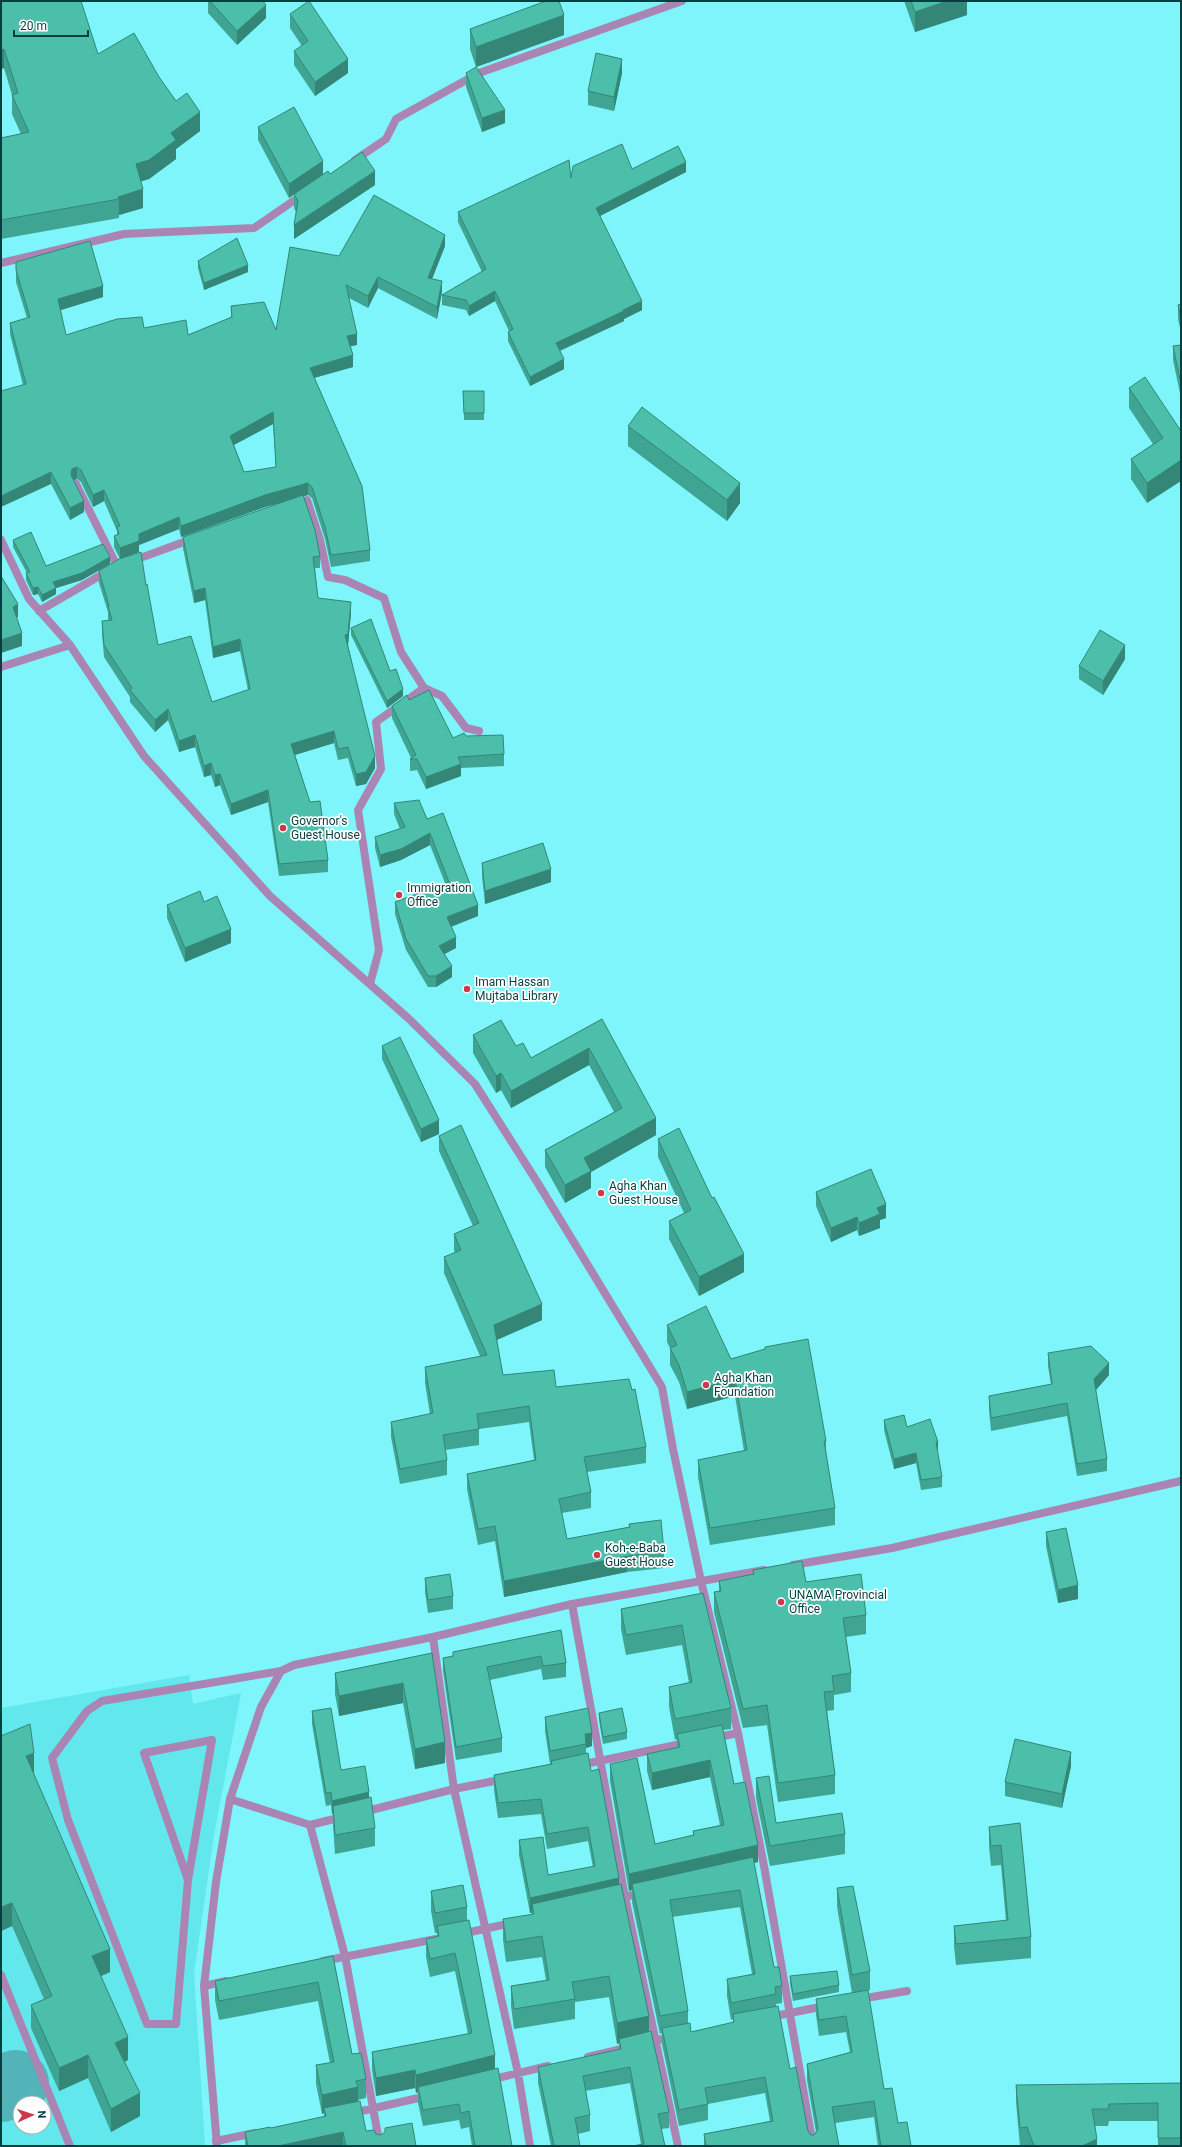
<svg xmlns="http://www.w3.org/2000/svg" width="1182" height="2147" font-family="Roboto,sans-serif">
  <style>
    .built { fill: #62e7ed; fill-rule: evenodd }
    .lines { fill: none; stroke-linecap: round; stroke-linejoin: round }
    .taxiway { stroke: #52b4b8; stroke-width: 66 }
    .service { stroke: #aa85b3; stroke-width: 8 }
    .minor { stroke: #aa85b3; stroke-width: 8 }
    .tertiary { stroke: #aa85b3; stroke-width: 8 }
    .wall { fill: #40a492; fill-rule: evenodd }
    .shaded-wall { fill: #348677 }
    .building { fill: #4bbfaa; stroke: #348677; fill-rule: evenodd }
    .poi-dot { fill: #ca3a49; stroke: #fff; stroke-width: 1.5 }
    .labels { text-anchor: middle; stroke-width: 3.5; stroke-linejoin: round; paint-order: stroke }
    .poi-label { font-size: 12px; fill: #043e41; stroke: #fff; text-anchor: start }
  </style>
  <rect width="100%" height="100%" fill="#7df5fa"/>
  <path class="built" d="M189,1675L193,1704L241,1693L214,1835L194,1974L205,2146H1V1708ZM20,2103H44V2127H20Z"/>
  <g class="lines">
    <path class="taxiway" d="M1,2089L16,2083"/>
    <path class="service" d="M188,1880L144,1753L212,1740L188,1880L176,2024H147L68,1820L52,1758L87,1711L102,1701L281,1671
      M1,1975L70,2146"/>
    <path class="minor" d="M355,160L386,139L396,119L479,73L682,1
      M1,263L124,234L254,228L302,195
      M76,484L117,566
      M296,503L307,500L320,540L328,577L345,580L384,598L401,652L424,688L442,696L466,728L479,731
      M1,540L29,599L70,645L144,756L270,896L408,1018L475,1084L539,1185L662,1387L673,1449L701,1581L738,1733L764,1866L813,2146
      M132,561L192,539
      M39,611L108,571
      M1,667L70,645
      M370,984L379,950L358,810L381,769L376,722L424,688
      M572,1604L625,1897L678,2146
      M433,1637L454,1789L518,2073L530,2146
      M714,1738L738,1733
      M580,1765L686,1743
      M230,1799L310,1825L342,1817
      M363,1812L454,1789L504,1779
      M310,1825L345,1956L380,2146
      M613,1900L641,1893
      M461,1934L512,1923
      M323,1961L436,1939
      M204,1986L226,1981
      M860,1999L907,1991
      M770,2017L825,2006
      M643,2043L672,2037
      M588,2057L630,2047
      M489,2080L548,2066
      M353,2113L427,2096
      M216,2141L255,2133"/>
    <path class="tertiary" d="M793,1565L892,1548L1181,1481
      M217,2146L204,1986L216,1882L230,1799L261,1707L281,1671L294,1665L433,1637L572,1604L764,1570"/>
  </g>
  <path class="wall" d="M1,1L98,54L159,77L176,101L200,131L176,149V159L149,179L141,181L143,208L119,215V218L1,239V138L21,134L12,114V95L4,68L1,69Z
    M208,1H263L266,18L237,45L208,13Z
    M904,1H967V15L915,32Z
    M290,14L348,73L315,96L294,65V51L302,46L290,28Z
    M470,29L564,35L476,67L470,49Z
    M466,73L505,123L482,132L466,87Z
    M622,73L614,111L588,105V91Z
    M258,127L323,174H330L375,185L294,239L296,212L294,208V194L289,198L258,140Z
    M632,169L686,172L600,216L642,310L624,319V321L560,351L564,369L530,386L508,341V332L509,331L495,301L469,316L466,310L442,305V295L482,272L458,222V212L571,178Z
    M445,246L432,279L442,292L437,319L378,288L368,308L349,298L357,345L350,346L353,367L314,378L370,550V561L331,567L325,539L312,498L308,495L304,496L320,556V568H315L318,598L351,613L348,645L375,768L366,784L356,786L348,758L338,760L334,743L295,755L328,860V872L279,876L268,802L231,815L220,785L215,787L211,775L204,777L195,747L179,752L168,720L155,732L130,702V697L104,657L102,633V621H108V612L99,583V571L146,585L158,645L212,702L248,690L240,651L213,658L205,600L194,603L183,548V537L291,500L265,507L181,537L179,529L139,545L120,559L114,547V536L117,535V531L104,501L93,507L81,482L77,479L74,480L84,512L70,520L51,484L23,385L10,334V323L27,318L16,282V262L103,297L60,310L66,335L144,328L188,335L231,317V306L276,330L339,256ZM273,424L276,467L244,472L234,445Z
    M198,261L248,272L204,290L198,268Z
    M1181,304V332L1178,319V305Z
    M1181,345L1180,393L1173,360V346Z
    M1129,388L1181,431L1147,503L1131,479V459L1153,444L1129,408Z
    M463,391H484V420H464Z
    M628,426L740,503L727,521L628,446Z
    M13,540L46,566L110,564L82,580L56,588V594L42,602L38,594L33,595L26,580V573H27L13,547Z
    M351,628L390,671L403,696L387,708L351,635Z
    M1125,659L1103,695L1079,679V666Z
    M392,706L453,738L466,736L504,754V766L461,768V776L426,789L417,770L410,771V759L411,758L392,718Z
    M394,803L427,819L478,916L451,927L456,948L444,954L452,977L436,987H428L406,950L395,914V902L445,883L430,845L401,860L380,867L375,848V837L400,829L394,814Z
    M482,863L551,882L485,904L482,876Z
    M204,902L231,943L185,962L167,918V905Z
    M602,1019L656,1135L591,1172V1188L565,1203L545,1167V1150L614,1112L589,1065L511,1108L501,1090L496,1093L473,1053V1035L516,1046L531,1058Z
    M382,1046L439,1134L421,1142L382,1059Z
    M439,1136L542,1320L497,1340L503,1375L556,1387L646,1447V1463L587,1472L591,1492V1508L562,1513L567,1539L629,1527V1524L664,1552V1568L627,1572L504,1597L495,1541L478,1545L467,1489V1474L534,1460L529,1422L479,1429V1445L445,1450L447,1460V1475L400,1484L391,1437V1422L430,1414L425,1383V1367L480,1356L444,1273V1257L455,1253L454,1250V1234L473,1226L439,1151Z
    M658,1139L744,1272L699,1296L669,1239V1221L684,1213L658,1157Z
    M816,1192L886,1218L880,1220V1228L859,1236L857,1230L831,1242L816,1206Z
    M667,1325L731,1359L765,1349V1347L826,1441V1452L835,1508V1525L710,1545L698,1477V1460L744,1451L735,1396L687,1409L679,1382L670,1365V1348L667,1342Z
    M1048,1353L1109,1375L1096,1390L1107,1459V1471L1077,1476L1067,1416L991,1431L989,1409V1396L1051,1384L1048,1366Z
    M884,1420L907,1427L938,1452H937L942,1477V1487L921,1490L916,1463L894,1469L884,1430Z
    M1046,1532L1078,1599L1058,1603L1046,1546Z
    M753,1570L806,1582L866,1615V1634L846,1637L851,1673V1692L834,1695V1710L827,1711L835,1775V1794L778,1802L767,1725L743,1728L714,1612V1592L719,1591V1581L753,1575Z
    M425,1578L453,1596V1609L428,1613L425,1592Z
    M703,1593L731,1708V1729L723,1730L734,1784L758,1862L754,1863L774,1967L782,1986V2003L776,2004V2006L790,2069L808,2131L811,2135H814L816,2132L807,2080V2064L850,2052L846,2032L819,2036L816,2015V1999L852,1993L837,1907V1888L870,1971V1990L862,1991L884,2089L898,2123L911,2146H878L874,2117L835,2123L839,2146H704V2134L770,2121L765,2093L708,2104V2120L679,2126L662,2044V2033L660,2034L632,1902V1890L629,1891L610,1781V1764L655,1844L693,1835V1831L720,1825L710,1777L652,1790L647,1771V1754L677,1747V1739L675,1740L669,1707V1687L689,1683L682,1645L626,1655L621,1629V1609ZM740,1907L752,1974L727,1979V1996L731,2020L733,2019V2023L691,2032L688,2023V2011L672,1917Z
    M561,1630L566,1663V1677L543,1680L541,1669L490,1680L502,1738V1752L456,1760L443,1671V1658L453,1656V1652Z
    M432,1653L445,1763L415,1769L403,1703L339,1716L335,1694V1673Z
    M312,1711L341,1770L369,1797L375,1828V1846L335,1854L333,1825V1814H332L331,1805L326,1806L312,1724Z
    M599,1713L627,1732V1739L603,1744L599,1720Z
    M545,1717L592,1746L586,1748V1754L591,1771L619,1884L649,2031L669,2112V2128L661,2129L665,2146L641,2144L630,2083L585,2091L590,2115V2131L578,2134L580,2146H551L538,2083V2067L619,2050V2043L617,2044L609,1997L575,2002V2019L514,2029L511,2006V1986L546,1980L542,1957L506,1962L503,1940V1919L532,1915V1913H530L519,1855V1840L548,1875L593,1867L588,1841L547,1849L541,1814L498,1818L494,1790V1775L550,1764L545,1731Z
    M1,1736L34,1775L110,1972L101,1976L128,2060L125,2062L140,2116L111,2132L88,2078L59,2091L31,2028V2005L44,1999L12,1926L1,1931Z
    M1071,1766L1062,1808L1005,1796V1782Z
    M756,1778L776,1823L845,1834V1854L770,1866L756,1798Z
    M1020,1823L1031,1937V1958L956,1965L954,1946V1926L1006,1921L1001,1865L991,1866L989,1847V1827Z
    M431,1891L467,1907V1920L495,2069L512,2146H472L469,2127L461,2129L459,2120L423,2126L418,2103V2092L416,2093L415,2088L376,2096L372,2070V2052L468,2034L455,1971L430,1977L426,1957V1939L437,1937V1933H435L431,1911Z
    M333,1956L352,2054L366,2079V2098L358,2100V2101L366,2131L416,2146H245V2132L271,2128L324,2117V2113L322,2114L316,2084V2065L330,2063L318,2001L219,2020L215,2000V1981Z
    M790,1976L839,1985V1992L793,2001L790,1983Z
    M1181,2083V2146H1158V2121H1109L1108,2126H1095L1097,2146H1027V2145L1020,2146L1016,2102V2085Z"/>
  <path class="shaded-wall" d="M947,1H967V15L915,32V12Z
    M266,5V18L237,45V31Z
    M564,15V35L476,67V47Z
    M4,49V68L1,69V50Z
    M348,59V73L315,96V82Z
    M622,59V73L614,111V97Z
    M505,110V123L482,132V118Z
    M200,112V131L176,149V159L149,179L136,183V164L171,133Z
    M323,161V175L289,198V184Z
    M686,162V172L596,218V208Z
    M375,171V185L294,239V225Z
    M143,189V208L119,215V199L118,197Z
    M445,235V246L428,289V278Z
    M248,265V272L204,290V283Z
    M378,277V288L368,308V296Z
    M442,281V292L437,319V307Z
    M103,286V297L58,311V299Z
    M495,291V301L469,316V306Z
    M642,301V310L624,319V321L556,352V343Z
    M357,334V345L347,347V336Z
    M353,355V367L310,379V368Z
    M564,359V369L530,386V377Z
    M1180,379H1181V393H1180Z
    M273,412V424L230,447V436Z
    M1181,460V481L1147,503V483Z
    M77,467V479L72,481L71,475L72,469Z
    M51,472V484L1,507V496Z
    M308,483V495L265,507L181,537V526L265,495Z
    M740,483V503L727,521V500Z
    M104,490V501L93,507V495Z
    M84,501V512L70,520V508Z
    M179,517V529L139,545V552L120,559V548L139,534Z
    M110,557V564L82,580L56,588V594L42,602V595L53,582Z
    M38,587V594L33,595V588Z
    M205,588V600L194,603V591Z
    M351,602V613L348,645L345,635Z
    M18,604V617L13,620V607Z
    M22,633V646L1,653V640Z
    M240,639V651L213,658V647Z
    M1125,645V659L1103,695V681Z
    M403,689V696L387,708V701Z
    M168,709V720L155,732V720Z
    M334,731V743L291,756V744Z
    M195,735V747L179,752V741Z
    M375,756V768L366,784L356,786V774Z
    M211,763V775L204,777V766Z
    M461,764V776L426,789V777Z
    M220,774V785L215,787V775Z
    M268,790V802L231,815V804Z
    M430,833V845L401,860L380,867V855Z
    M551,869V882L485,904V891Z
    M478,905V916L447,928V917Z
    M231,929V943L185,962V948Z
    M456,937V948L439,957V946Z
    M452,966V977L436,987V976Z
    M589,1048V1065L511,1108V1091Z
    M501,1073V1090L496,1093V1076Z
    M656,1118V1135L591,1172V1188L565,1203V1185L584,1158Z
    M439,1120V1134L421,1142V1129Z
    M886,1204V1218L880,1220V1228L859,1236V1223L877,1208Z
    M857,1217V1230L831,1242V1228Z
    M744,1254V1272L699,1296V1277Z
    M542,1304V1320L494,1341V1325Z
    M1109,1363V1375L1094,1392V1379Z
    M735,1379V1396L687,1409V1392Z
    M936,1442H938V1452L936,1453Z
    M916,1453V1463L894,1469V1459Z
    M627,1556V1572L504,1597V1581Z
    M1078,1585V1599L1058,1603V1590Z
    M403,1683V1703L339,1716V1696Z
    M592,1733V1746L586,1748L585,1734Z
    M445,1742V1763L415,1769V1749Z
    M1071,1752V1766L1062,1808V1794Z
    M34,1753V1776L26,1756Z
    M710,1760V1777L652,1790V1773Z
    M369,1792V1805L333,1806V1814H332V1801Z
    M758,1845V1862L633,1890L632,1884V1890L629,1891V1874Z
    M619,1878V1893L532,1904V1913H530V1898Z
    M12,1903V1926L1,1931V1908Z
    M110,1949V1972L92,1980V1956Z
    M649,2016V2036L619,2039V2043L617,2044V2023Z
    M128,2037V2060L115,2066V2043Z
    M88,2055V2078L59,2091V2068Z
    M495,2055V2073L418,2087V2092L416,2093V2075Z
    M415,2070V2088L376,2096V2078Z
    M358,2087V2106L324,2108V2113L322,2114V2095Z
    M140,2093V2116L111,2132V2109Z
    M343,2132V2146H278Z
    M1097,2139V2146H1082Z"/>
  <path class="building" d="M1,1H81L98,54L134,33L159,77L176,101L187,93L200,112L171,133L176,140L149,160L136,164L143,189L118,197L119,199L1,220V138L29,132L12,95L18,93L4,49L1,50Z
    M210,1H263L266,5L237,31Z
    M309,1L348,59L315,82L294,51L308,41L290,14Z
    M546,1H559L564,15L476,47L470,29Z
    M911,1H947L915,12Z
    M596,53L622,59L614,97L588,91Z
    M476,67L505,110L482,118L466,73Z
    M294,107L323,161L289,184L258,127Z
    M622,144L632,169L678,146L686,162L596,208L642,301L623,310L624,311L556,343L564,359L530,377L508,332L513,329L495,291L469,306L466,300L442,295L486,269L458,212L569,160L571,178L573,166Z
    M362,152L375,171L294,225L298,201L294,194L328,171L330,174Z
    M374,195L445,235L428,278L442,281L437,307L378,277L368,296L346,285L357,334L347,336L353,355L310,368L362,486L370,550L331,555L325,527L312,487L308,483L265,495L181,526L179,517L139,534V541L120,548L114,536L119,534L117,527L120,526L104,490L93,495L81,470L77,467L72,469L71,475L84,501L70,508L51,472L1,496V391L26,384L10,323L30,317L16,270V262L90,241L103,286L58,299L66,335L117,319L142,317L144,328L186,320L188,335L232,317L231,306L264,302L276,330L290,247L339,256ZM273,412L276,467L244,472L230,436Z
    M237,238L248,265L204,283L198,261Z
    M1181,304V318L1178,305Z
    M1181,345V379H1180L1173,346Z
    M1145,377L1181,431V460L1147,483L1131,459L1163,438L1129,388Z
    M463,391H484V413H464Z
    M642,407L740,483L727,500L628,426Z
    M303,495L315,530L320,556L313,557L318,598L351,602L348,634L345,635L375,756L366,772L356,774L348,747L338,749L334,731L291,744L310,802L320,801L328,860L279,864L268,790L231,804L220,774L215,775L211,763L204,766L195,735L179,741L168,709L155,720L130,690L132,688L104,645L102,621L112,620L108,606H109L99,571L119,559L141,552L146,585L147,584L158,645L191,636L212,702L250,689L240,639L213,647L205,588L194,591L183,537Z
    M31,532L46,566L103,544L110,557L82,573L53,582L56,588L42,595L38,587L33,588L26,573L30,572L13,540Z
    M1,576L18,604L13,607L22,633L1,640Z
    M371,619L390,671L396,669L403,689L387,701L351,628Z
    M1100,630L1125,645L1103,681L1079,666Z
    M429,690L453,738L464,733L466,736L503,735L504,754L458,757L461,764L426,777L417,759H410L416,755L392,706L407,695L409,700Z
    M419,800L427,819L443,813L478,905L447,917L456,937L439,946L452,966L436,976H428L406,939L395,902L449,882L430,833L401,849L380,855L375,837L405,827L394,803Z
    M543,843L551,869L485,891L482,863Z
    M200,891L204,902L217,896L231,929L185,948L167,905Z
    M602,1019L656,1118L584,1158L591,1171L565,1185L545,1150L622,1108L589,1048L511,1091L501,1073L496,1076L473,1035L501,1020L516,1046L523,1043L531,1058Z
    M400,1037L439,1120L421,1129L382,1046Z
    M461,1125L542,1304L494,1325L503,1375L554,1370L556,1387L629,1379L632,1390L635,1389L646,1447L584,1457L591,1492L559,1499L567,1539L630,1527L629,1524L661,1520L664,1552L627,1556L504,1581L495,1526L478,1529L467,1474L536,1460L529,1406L477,1414L479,1429L443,1435L447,1460L400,1469L391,1422L433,1413L425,1367L487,1355L444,1257L461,1250L454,1234L479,1223L439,1136Z
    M679,1128L712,1198L714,1197L744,1254L699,1277L669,1221L691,1210L658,1139Z
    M871,1169L886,1204L877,1208L880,1214L859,1223L857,1217L831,1228L816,1192Z
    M706,1306L731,1359L765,1349V1347L808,1339L826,1441H824L835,1508L710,1528L698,1460L747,1450L735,1379L687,1392L679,1365L670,1348L677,1345L667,1325Z
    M1091,1346L1109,1363L1094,1379L1107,1459L1077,1464L1067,1403L991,1418L989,1396L1052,1384L1048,1353Z
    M904,1415L907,1427L930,1419L938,1442H936L942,1477L921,1480L916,1453L894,1459L884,1420Z
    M1066,1528L1078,1585L1058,1590L1046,1532Z
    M802,1561L806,1582L861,1574L866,1615L843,1618L851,1673L832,1676L834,1691L824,1692L835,1775L778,1783L767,1705L743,1709L714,1592L721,1591L719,1581L754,1574L753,1570Z
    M450,1574L453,1596L428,1600L425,1578Z
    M703,1593L731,1708L675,1719L669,1687L692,1682L682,1625L626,1635L621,1609Z
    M561,1630L566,1663L543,1666L541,1656L487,1667L502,1738L456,1747L443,1658L453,1656V1652Z
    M432,1653L445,1742L415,1749L403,1683L339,1696L335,1673Z
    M331,1708L341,1770L365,1766L369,1792L332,1801L331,1792L326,1793L312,1711Z
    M588,1708L592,1733L585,1734L586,1744L550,1751L545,1717Z
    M622,1708L627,1732L603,1737L599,1713Z
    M30,1724L34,1753L26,1756L110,1949L92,1956L128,2037L115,2043L140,2093L111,2109L88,2055L59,2068L31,2005L52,1996L12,1903L1,1907V1736Z
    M722,1725L734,1784L745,1782L758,1845L629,1874L610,1764L637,1758L655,1844L694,1835L693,1831L724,1825L710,1760L652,1773L647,1754L680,1747L677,1734Z
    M1015,1739L1071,1752L1062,1794L1005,1782Z
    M588,1753L591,1771L599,1769L619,1878L530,1898L519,1840L543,1837L548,1875L595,1866L588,1827L547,1834L541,1799L498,1803L494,1775L552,1764L551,1761Z
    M769,1776L776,1823L842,1813L845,1834L770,1846L756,1778Z
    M371,1797L375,1828L335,1835L333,1806Z
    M1020,1823L1031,1937L956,1944L954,1926L1008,1920L1001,1845L991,1846L989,1827Z
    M753,1857L774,1967H779L782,1986L775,1987L776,1994L731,2003L727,1979L755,1974L740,1890L670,1900L688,2011L660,2016L632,1884Z
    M621,1884L649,2016L617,2023L609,1976L572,1982L575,1999L514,2009L511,1986L549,1980L542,1936L506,1942L503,1919L534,1914L532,1904Z
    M463,1885L467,1907L435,1913L431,1891Z
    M853,1886L870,1971L852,1975L837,1888Z
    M469,1920L495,2055L416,2075L415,2070L376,2078L372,2052L472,2033L455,1953L430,1959L426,1939L439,1936L437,1926Z
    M333,1956L352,2054L361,2053L366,2079L356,2081L358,2087L322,2095L316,2065L334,2062L318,1982L219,2001L215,1981Z
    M837,1971L839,1985L793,1994L790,1976Z
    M868,1990L884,2089L892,2088L898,2123L907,2122L911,2146H881L874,2101L832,2107L839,2146H706L704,2134L773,2121L765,2077L705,2088L708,2104L679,2110L662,2028L690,2023L691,2032L734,2022L733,2014L778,2006L790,2069L796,2067L808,2131L811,2135H814L818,2129L807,2064L852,2052L846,2016L819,2020L816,1999Z
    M651,2031L669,2112L658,2114L665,2146H632L644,2144L630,2067L583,2076L590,2115L575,2118L580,2146H554L538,2067L621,2049L619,2039Z
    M498,2068L512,2146H475L469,2111L461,2113L459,2104L423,2110L418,2087Z
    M1181,2083V2138H1158V2103L1109,2104L1108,2109H1092L1097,2139L1082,2146H1034L1027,2127L1020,2128L1016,2085Z
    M360,2101L366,2131L374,2130L376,2134L381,2135L385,2132V2128L412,2123L416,2146H346L343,2132L278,2146H248L245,2132L270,2127L271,2128L326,2116L324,2108Z"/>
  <g class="poi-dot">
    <circle cx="283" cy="828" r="4"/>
    <circle cx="399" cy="895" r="4"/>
    <circle cx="467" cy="989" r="4"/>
    <circle cx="601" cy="1193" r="4"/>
    <circle cx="706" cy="1385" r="4"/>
    <circle cx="597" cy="1555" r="4"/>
    <circle cx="781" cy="1602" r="4"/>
  </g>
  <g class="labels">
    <g class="poi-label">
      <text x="291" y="825">Governor's<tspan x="291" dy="14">Guest House</tspan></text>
      <text x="407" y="892">Immigration<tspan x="407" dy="14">Office</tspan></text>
      <text x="475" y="986">Imam Hassan<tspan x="475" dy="14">Mujtaba Library</tspan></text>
      <text x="609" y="1190">Agha Khan<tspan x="609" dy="14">Guest House</tspan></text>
      <text x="714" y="1382">Agha Khan<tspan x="714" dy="14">Foundation</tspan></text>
      <text x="605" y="1552">Koh-e-Baba<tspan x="605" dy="14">Guest House</tspan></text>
      <text x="789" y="1599">UNAMA Provincial<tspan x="789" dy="14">Office</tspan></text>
    </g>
  </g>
  <rect width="1182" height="2147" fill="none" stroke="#043e41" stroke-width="4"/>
  <g transform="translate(32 2115) rotate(87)"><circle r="19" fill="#ffffff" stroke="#9bb2b3"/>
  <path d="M0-3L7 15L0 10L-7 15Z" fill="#ca3a49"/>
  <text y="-6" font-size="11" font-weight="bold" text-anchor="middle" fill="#043e41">N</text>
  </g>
  <path d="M14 30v6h74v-6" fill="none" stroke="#043e41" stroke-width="2"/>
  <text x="20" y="30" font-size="12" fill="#043e41" stroke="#ffffff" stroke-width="3" paint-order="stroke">20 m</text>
</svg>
